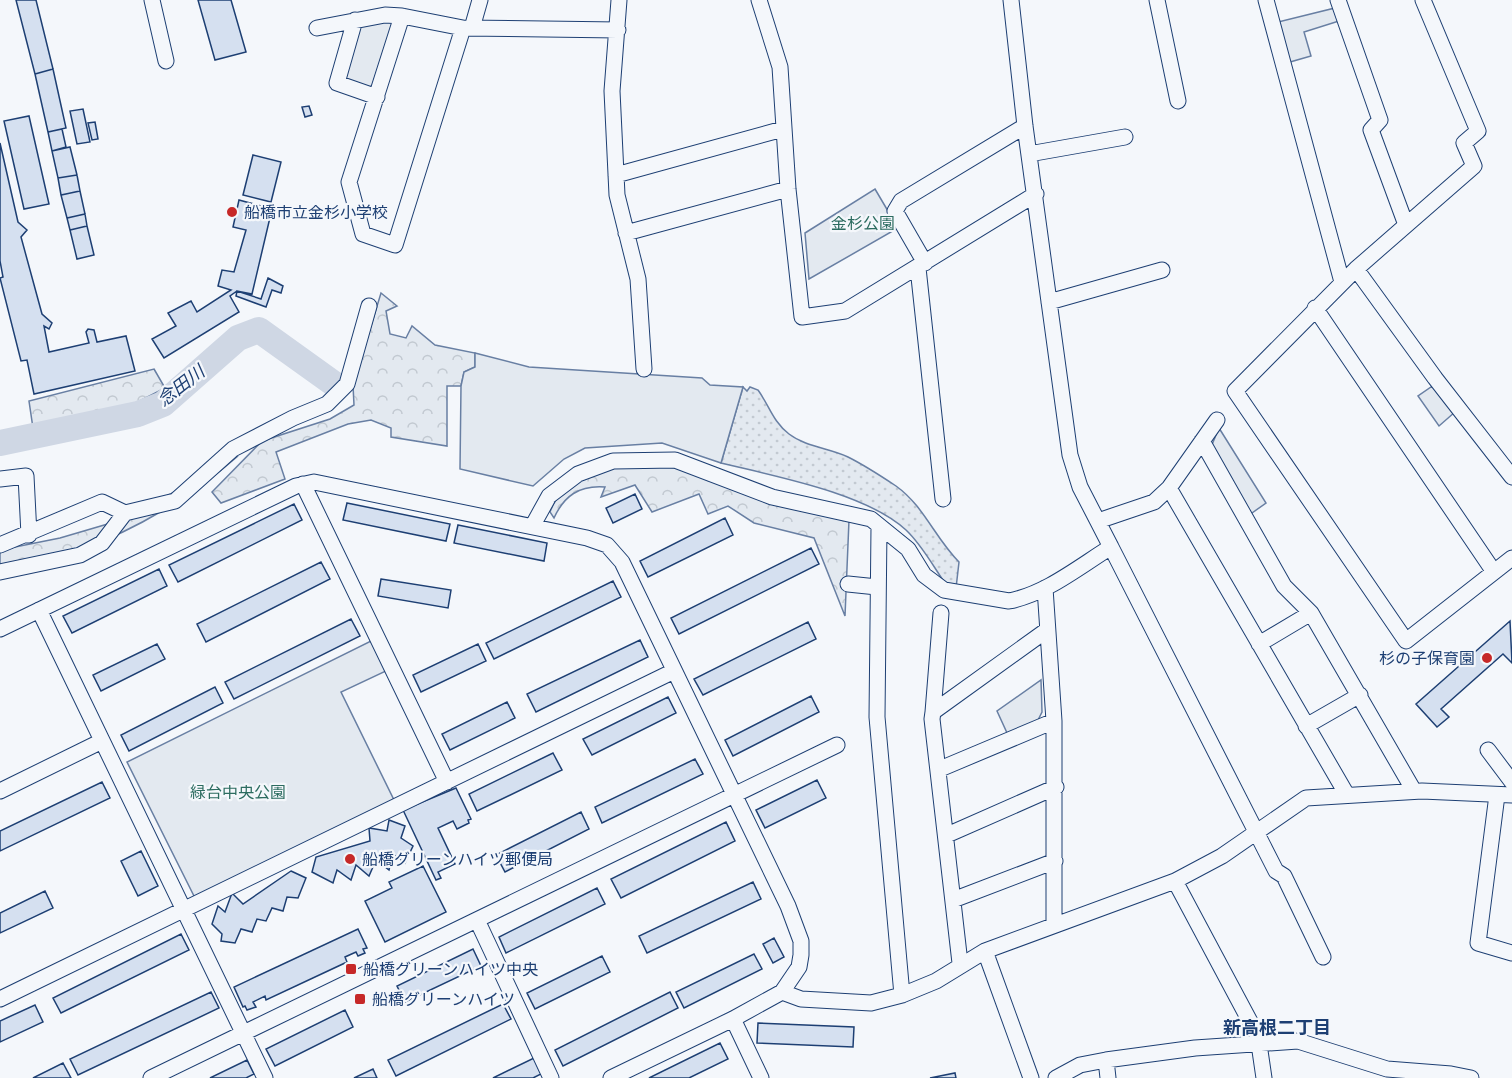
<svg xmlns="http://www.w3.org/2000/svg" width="1512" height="1078" font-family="Figtree,'Noto Sans JP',sans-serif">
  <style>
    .grass { fill: url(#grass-dots); stroke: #687fa3; stroke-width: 1.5 }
    .forest { fill: url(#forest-crowns); stroke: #687fa3; stroke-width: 1.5 }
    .park { fill: #e3e9f0; stroke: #687fa3; stroke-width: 1.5 }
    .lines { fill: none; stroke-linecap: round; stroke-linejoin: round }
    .river { stroke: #cfd7e4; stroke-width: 26 }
    .building { fill: #d5e0f0; stroke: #1d3f73; stroke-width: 1.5 }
    .minor-casing { stroke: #1d3f73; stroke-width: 17 }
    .minor { stroke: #f4f7fb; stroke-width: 15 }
    .poi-dot { fill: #c62828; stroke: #f4f7fb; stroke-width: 2 }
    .labels { text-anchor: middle; stroke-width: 4.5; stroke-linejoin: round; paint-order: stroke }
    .poi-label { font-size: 16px; fill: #1d3f73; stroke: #f4f7fb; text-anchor: start }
    .park-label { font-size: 16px; fill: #2c6c60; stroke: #f4f7fb }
    .water-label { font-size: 18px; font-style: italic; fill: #1d3f73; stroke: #f4f7fb }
    .neighbourhood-label { font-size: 18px; font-weight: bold; fill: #1d3f73; stroke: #f4f7fb }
  </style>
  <defs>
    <pattern id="grass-dots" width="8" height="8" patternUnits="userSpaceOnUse" patternTransform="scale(1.5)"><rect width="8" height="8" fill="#e3e9f0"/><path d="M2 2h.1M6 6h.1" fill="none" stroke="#c2c9d1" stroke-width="1.8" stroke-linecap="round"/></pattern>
    <pattern id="forest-crowns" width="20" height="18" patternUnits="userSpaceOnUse" patternTransform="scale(1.5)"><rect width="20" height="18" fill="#e3e9f0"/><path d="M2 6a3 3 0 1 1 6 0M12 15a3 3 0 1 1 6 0" fill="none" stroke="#c2c9d1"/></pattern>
  </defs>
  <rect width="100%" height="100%" fill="#f4f7fb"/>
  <path class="grass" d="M743,387L747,391L750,387L758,390C769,405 773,422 789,434C806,447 829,448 848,457C864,465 881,476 896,486C924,506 935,538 959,562L956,588L947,586C934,568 923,546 906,530C866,493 774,476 721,463Z"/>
  <path class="forest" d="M381,293L397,306L386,311L390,334L406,338L412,326L435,345L475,353V367L464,372L461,386H447V446L391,437V428L371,420L348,424L276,452L285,479L221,503L212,492L262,441L330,419L354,405L353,385Z
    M154,369L165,388L134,404L33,428L29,401Z
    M238,456C195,494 135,531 81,549C56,558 26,560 0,565V550L60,538L128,518Z
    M632,464L678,468L849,520L845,616L814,538L754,523L728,506L708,514L699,494L652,512L635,485L601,497L605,487C579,485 564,496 554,518L550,512C563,476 599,472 632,464Z"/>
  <path class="park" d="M1335,8L1339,21L1304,32L1311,56L1290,62L1278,22Z
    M388,18L393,22L372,86L366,88L347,82L344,76L359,27Z
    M875,189L898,228L809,279L805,233Z
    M475,353L529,367L702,378L710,385L743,387L721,463L662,443L585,448L564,459L533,486L460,469L461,386L464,372L475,367Z
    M1431,387L1437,388L1455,412L1439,426L1418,396Z
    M1219,428L1266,503L1252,513L1246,511L1211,447Z
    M373,640L386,671L341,692L394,800L195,898L127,762Z
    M1041,680L1042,712L1037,722L1008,735L997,711Z"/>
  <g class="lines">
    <path class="river" d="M0,443L138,414L163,404L238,338L259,330L337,386"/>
  </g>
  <path class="building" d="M16,0H36L53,69L35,74Z
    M198,0H231L246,52L215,60Z
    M53,69L66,128L48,132L35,74Z
    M309,106L312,115L305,117L302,107Z
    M83,109L90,142L77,144L70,111Z
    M29,116L49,204L24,209L4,121Z
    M95,122L98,139L92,140L88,123Z
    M62,129L66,147L52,151L48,132Z
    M0,143L18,222L27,230L21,237L42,314L52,323L49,329L44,326L49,352L89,343L86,332L88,329L94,330L97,342L126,336L135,371L34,394L27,360L21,361L0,278L3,277L0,261Z
    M70,147L77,175L58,178L52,151Z
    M253,155L281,162L271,202L243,195Z
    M77,175L80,191L61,195L58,178Z
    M80,191L85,214L67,218L61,195Z
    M239,200L272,209L252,294L237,291L230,296L239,312L164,358L152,339L176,326L168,313L191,301L197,312L231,290L218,286L222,270L234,272L246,230L233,227Z
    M85,214L87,226L70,230L67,218Z
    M87,226L94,255L77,259L70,230Z
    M268,278L283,286L281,293L272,290L266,307L236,296L237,291L261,299Z
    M635,494L642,509L613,523L606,508Z
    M347,503L450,524L446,541L343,520Z
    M294,504L302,520L178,582L169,565Z
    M725,518L733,535L648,577L640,561Z
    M458,525L547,543L544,561L454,543Z
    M811,548L819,564L679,634L671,618Z
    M321,562L330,579L206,642L197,624Z
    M159,569L167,586L72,633L63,616Z
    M381,579L451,590L448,608L378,596Z
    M613,581L621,597L494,659L486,643Z
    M351,619L360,636L234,699L225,682Z
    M1510,621L1512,663L1503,654L1441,709L1449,717L1437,727L1416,704Z
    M808,622L816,639L703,695L694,679Z
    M640,640L648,657L536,712L527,694Z
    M157,644L165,659L101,691L93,675Z
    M478,644L486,661L421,692L413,675Z
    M215,687L223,703L129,751L121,735Z
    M811,696L819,712L733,756L725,740Z
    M668,697L676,713L592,755L583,739Z
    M507,702L515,718L450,750L442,734Z
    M553,753L562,770L477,811L469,794Z
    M695,759L703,774L602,823L595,807Z
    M817,780L826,798L765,828L756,810Z
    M102,782L110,798L0,851V831Z
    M456,788L471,819L468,820L469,823L457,829L453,821L438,828L455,864L438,872L441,878L436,880L403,810Z
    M581,812L589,829L505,872L496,855Z
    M389,820L405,826L401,838L413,846L405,863L393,854L389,870L376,860L369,876L356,865L351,880L337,870L333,883L312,872L316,857L370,841L369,828L387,831Z
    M726,822L735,841L621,898L611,879Z
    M141,851L158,886L138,896L121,861Z
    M423,866L446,912L385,942L365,901L392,888L389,882Z
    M291,871L306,878L298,898L287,897L283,911L272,908L266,921L257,919L252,932L241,929L235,943L221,941L222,934L212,924L218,906L225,912L232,893L243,904Z
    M753,882L761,899L647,953L639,936Z
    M597,888L605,904L506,953L499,937Z
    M45,891L53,908L0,933V913Z
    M358,929L367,948L363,949L365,953L358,956L356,952L345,957L347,962L266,1000L265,996L253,1002L256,1007L247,1010L245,1006L243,1007L234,987Z
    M181,934L189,950L61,1013L53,998Z
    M774,938L784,957L773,963L763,944Z
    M473,949L481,966L405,1002L397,986Z
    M754,954L762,969L684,1008L676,992Z
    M602,956L610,972L535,1009L527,993Z
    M211,992L219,1008L78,1075L70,1059Z
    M670,992L678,1008L563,1066L555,1050Z
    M503,1004L511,1019L396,1076L388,1060Z
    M35,1005L43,1022L0,1042V1021Z
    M345,1010L353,1027L275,1066L266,1049Z
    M758,1023L854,1027L853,1047L757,1043Z
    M720,1043L728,1059L689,1078H649Z
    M534,1058L541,1074L533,1078H493Z
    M247,1060L254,1074L246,1078H210Z
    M63,1063L71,1078H33Z
    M373,1069L377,1078H354Z
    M955,1073L956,1078H930Z"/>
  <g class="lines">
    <g class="minor-casing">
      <path id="minor" d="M152,0L166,61
        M619,0L612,91L617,195L638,279L644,369
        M759,0L780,67L788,189L802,317L845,311L1036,194
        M1157,0L1178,101
        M1266,0L1342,282
        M1338,0L1380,120L1371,130L1406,225
        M1423,0L1478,131L1464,143L1474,166L1356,269L1235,391L1406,641L1512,558
        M402,16L349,182L363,234L395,245L463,28
        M355,20L337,83L377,97
        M317,28L385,15L402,16L463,28L618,30
        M472,28L480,0
        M1029,154L1125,137
        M616,175L783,129
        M626,233L788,189
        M925,263L895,211L901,201L1025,126
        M918,268L943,499
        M1356,269L1435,378L1512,477
        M1049,302L1162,270
        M1315,308L1494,572
        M1202,441L1284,586L1311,613L1414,791
        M0,479L26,476L29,535
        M303,484L447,782
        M1169,488L1347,795
        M1098,521L1154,502L1169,488L1217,420
        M533,525L549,496L578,474L613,461L675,460L772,497L871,519L908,549L924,575L944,590L1009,601C1046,594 1080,566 1111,547L1080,487L1070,455L1025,126L1011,0
        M879,527L877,717L902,995
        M0,545L102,502L125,513L175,501L233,449L293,418L327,404L347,384L369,306
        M1111,547L1276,871L1284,876L1323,957
        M0,572L80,555L102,543L125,513
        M848,584L877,587
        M1045,588L1054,721V925
        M39,610L265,1078
        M0,629L296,486L314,482L587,538L607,545L622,562L788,906L801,941V955L799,967L782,992L733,1019L611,1078
        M1259,644L1311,613
        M933,712L941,613
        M1306,726L1360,695
        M1488,750L1512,782
        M940,769L1054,721
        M0,791L102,741
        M1497,795L1478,943L1512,953
        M947,835L1056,787
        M1175,881L1262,1044
        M953,900L1055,861
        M477,920L551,1078
        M985,951L1031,1078
        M960,963L932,719L933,712L1047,630
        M782,992L801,999L871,1003L902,995L936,981L985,951L1175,881L1222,856L1306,798L1422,791L1512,795
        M0,999L674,671
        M733,1019L761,1078
        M1259,1044L1264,1078
        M1106,1060L1108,1078
        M151,1078L837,745
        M1056,1078L1080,1065L1106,1060L1195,1048L1298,1041L1387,1069L1451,1074L1471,1078"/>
    </g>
    <use href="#minor" class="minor"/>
  </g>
  <g class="poi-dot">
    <circle cx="232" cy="212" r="6"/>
    <circle cx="1487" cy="658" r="6"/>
    <circle cx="350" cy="859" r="6"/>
    <rect x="345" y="963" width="12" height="12" rx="3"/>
    <rect x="354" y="993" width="12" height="12" rx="3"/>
  </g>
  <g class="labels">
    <g class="poi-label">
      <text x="244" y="218">船橋市立金杉小学校</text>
      <text x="1475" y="664" text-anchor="end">杉の子保育園</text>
      <text x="362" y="865">船橋グリーンハイツ郵便局</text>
      <text x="363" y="975">船橋グリーンハイツ中央</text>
      <text x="372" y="1005">船橋グリーンハイツ</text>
    </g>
    <g class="park-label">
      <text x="863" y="229">金杉公園</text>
      <text x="238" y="798">緑台中央公園</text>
    </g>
    <g class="water-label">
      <text transform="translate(181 386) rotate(-38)" y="6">念田川</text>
    </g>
    <g class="neighbourhood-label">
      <text x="1277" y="1034">新高根二丁目</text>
    </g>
  </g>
</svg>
